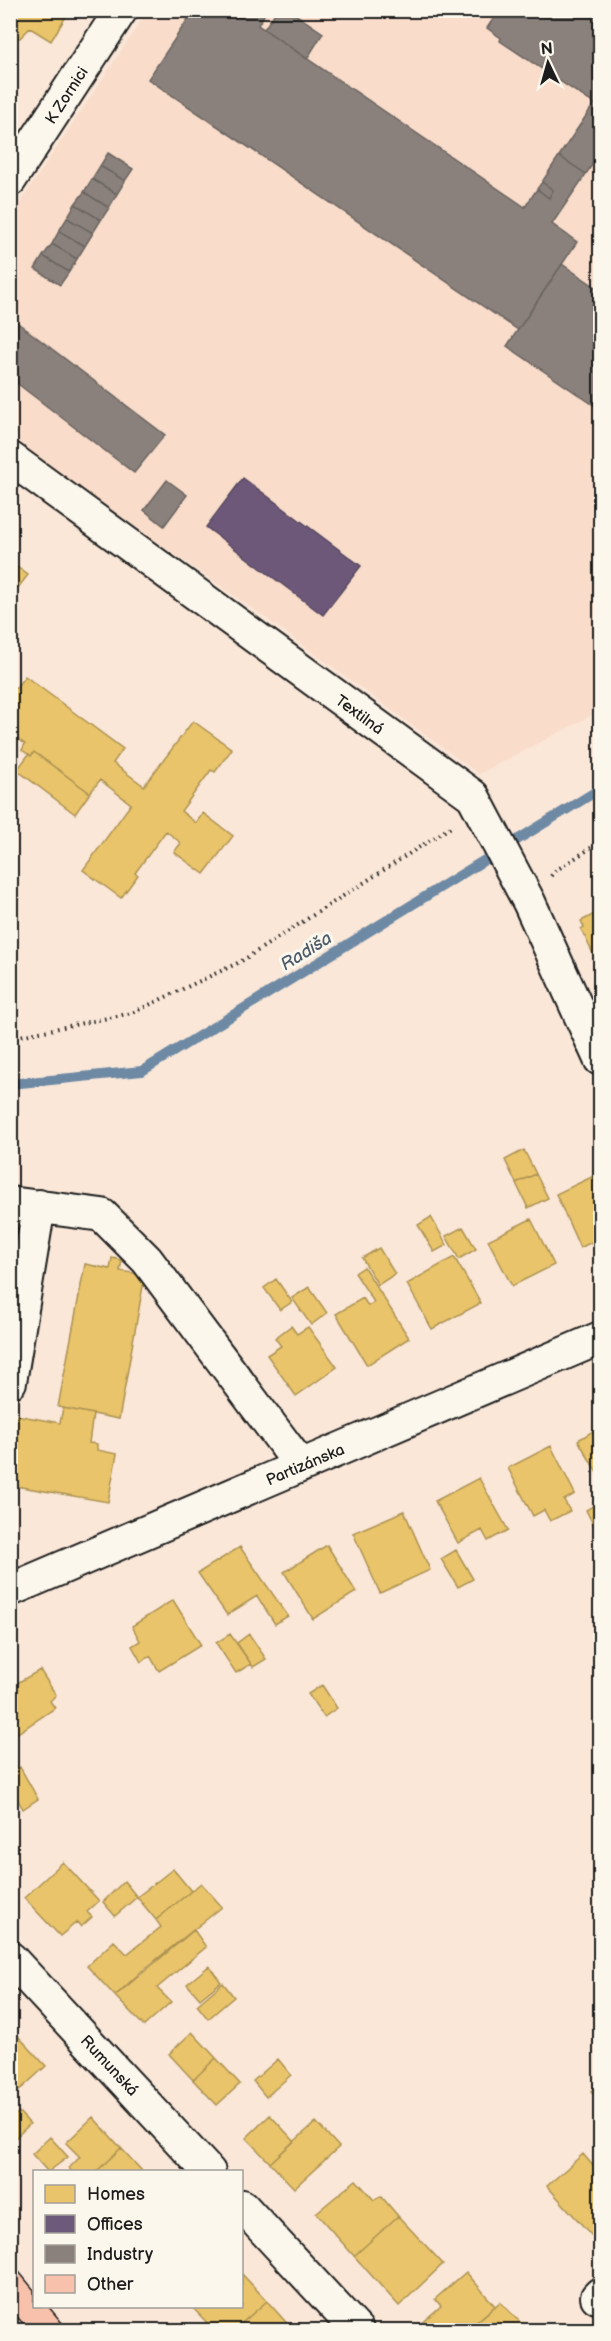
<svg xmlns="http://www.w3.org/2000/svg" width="611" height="2341" font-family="'Balsamiq Sans',sans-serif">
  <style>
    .built { fill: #f9dcca }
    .homes { fill: #e9c46a; stroke: #ac9253; stroke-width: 1.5 }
    .offices { fill: #6d597a; stroke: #55475e; stroke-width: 1.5 }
    .industry { fill: #8a817c; stroke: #69635f; stroke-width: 1.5 }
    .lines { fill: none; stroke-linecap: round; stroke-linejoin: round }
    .stream { stroke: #6d89a4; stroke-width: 10 }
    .building { fill: #f8c1ab; stroke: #1c1c1c; stroke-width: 1.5 }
    .minor-casing { stroke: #1c1c1c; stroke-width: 36 }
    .path { stroke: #1c1c1c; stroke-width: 4; stroke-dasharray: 1.5 4.5; stroke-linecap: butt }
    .minor { stroke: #fbf7ec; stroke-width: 32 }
    .labels { text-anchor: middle; stroke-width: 6; stroke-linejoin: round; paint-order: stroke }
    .street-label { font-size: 16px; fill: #1c1c1c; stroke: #fbf7ec }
    .water-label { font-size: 18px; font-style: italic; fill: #4b5b6b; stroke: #fbf7ec }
  </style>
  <rect width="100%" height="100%" fill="#fae7d8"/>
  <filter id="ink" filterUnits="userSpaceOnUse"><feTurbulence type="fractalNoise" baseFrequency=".0167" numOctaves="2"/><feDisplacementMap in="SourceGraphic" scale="12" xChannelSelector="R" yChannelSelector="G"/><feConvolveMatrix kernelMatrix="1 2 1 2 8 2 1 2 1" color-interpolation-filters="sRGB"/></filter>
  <g filter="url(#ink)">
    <path class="built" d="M148,11H600V711L479,774L259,613L11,441V216Z"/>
    <path class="homes" d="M10,10H70L51,41L30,28L20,38H10Z
      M10,562L28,575L10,598Z
      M25,676L123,749L113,763L144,786L193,721L232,749L215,772L211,770L181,811L196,823L203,813L233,836L204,874L174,852L181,843L166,831L135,873L138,875L121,898L83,870L131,804L100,780L90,793L34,752L31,756L22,750L25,744L10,734V685L15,689Z
      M34,752L90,793L75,814L17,770L29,754L31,756Z
      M600,911V968L581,929L584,927L581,921Z
      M524,1150L536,1174L516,1183L505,1160Z
      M600,1173V1238L580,1248L556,1194Z
      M536,1174L548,1198L528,1208L516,1183Z
      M431,1217L447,1245L434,1252L418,1225Z
      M531,1219L554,1265L512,1286L488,1240Z
      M463,1227L476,1249L459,1259L446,1236Z
      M379,1248L395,1274L378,1285L362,1258Z
      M454,1257L481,1303L432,1329L407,1284Z
      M112,1258L122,1260L120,1271L145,1275L119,1419L58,1407L85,1264L110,1269Z
      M364,1267L409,1338L367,1365L336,1314L363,1298L368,1306L374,1302L355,1273Z
      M276,1279L292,1302L280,1310L264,1288Z
      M309,1287L327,1313L311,1325L292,1298Z
      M291,1326L297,1334L308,1327L337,1367L296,1396L267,1355L281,1346L275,1338Z
      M63,1408L93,1414L89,1443L97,1444V1450L117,1454L108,1502L10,1485V1414L60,1423Z
      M600,1427V1478L578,1440Z
      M551,1446L575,1494L564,1500L570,1511L550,1521L544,1510L533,1516L508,1468Z
      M479,1478L508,1530L488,1541L482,1530L458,1543L435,1501Z
      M600,1502V1535L599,1536L586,1510Z
      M404,1511L430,1570L380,1593L353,1533Z
      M327,1545L356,1592L313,1619L284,1572Z
      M240,1547L288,1616L275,1624L257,1596L227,1615L198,1573Z
      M456,1550L473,1579L458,1587L441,1559Z
      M173,1600L201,1645L159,1671L150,1656L141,1662L132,1646L140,1641L132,1626Z
      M230,1634L251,1664L236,1673L216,1643Z
      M249,1634L266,1659L253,1667L237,1643Z
      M40,1670L56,1695L50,1701L55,1708L10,1738V1687Z
      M322,1685L337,1708L324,1717L308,1694Z
      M20,1767L38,1799L23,1809L10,1786V1773Z
      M63,1862L99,1901L87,1912L92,1917L81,1927L77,1922L60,1936L24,1898Z
      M173,1869L191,1891L156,1920L137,1897Z
      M124,1881L137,1897L115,1916L103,1902Z
      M201,1883L222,1907L142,1971L115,1996L87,1966L114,1941L127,1954L161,1927L156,1920Z
      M194,1930L206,1947L157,1988L171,2002L144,2026L115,1996Z
      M209,1966L221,1982L200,1999L187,1984Z
      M223,1983L234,1997L208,2019L197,2005Z
      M192,2032L216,2058L193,2080L169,2054Z
      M17,2035L46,2066L11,2098L10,2041Z
      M216,2058L240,2084L217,2105L193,2080Z
      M278,2059L291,2075L266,2097L253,2081Z
      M600,2082V2101L591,2091Z
      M19,2112L30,2124L10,2143V2120Z
      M270,2115L294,2141L270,2163L246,2138Z
      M93,2117L121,2148L96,2172H72L69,2168L80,2157L66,2143Z
      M316,2122L339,2147L294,2188L270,2163Z
      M50,2137L68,2157L48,2172L32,2154Z
      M121,2148L143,2172H96Z
      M583,2154L600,2174V2228L592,2236L547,2186Z
      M356,2180L374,2200L381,2196L398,2216L354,2256L316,2213Z
      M398,2216L443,2264L399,2306L354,2256Z
      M466,2272L495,2306L467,2330H422L418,2326L441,2306L435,2299Z
      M242,2274L267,2301L234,2330H214L191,2306H242Z
      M267,2301L293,2330H234Z
      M500,2302L528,2330H474L471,2327Z"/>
    <path class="offices" d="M243,478L361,566L323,615L206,527Z"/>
    <path class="industry" d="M194,10H267L258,25L525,207L537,189L549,198L553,190L542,182L559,156L586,174L552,224L577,242L518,330L148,79Z
      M277,10H289L323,33L307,59L264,29Z
      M499,10H589L600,18V153L586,174L559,156L594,104L500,41L501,38L487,28Z
      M108,153L133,169L125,181L100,166Z
      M100,166L125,181L117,194L92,179Z
      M92,179L117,194L109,208L84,192Z
      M542,182L553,190L549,198L537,189Z
      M84,192L109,208L101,220L75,204Z
      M75,204L101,220L93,233L67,218Z
      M67,218L93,233L85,246L59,231Z
      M59,231L85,246L77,259L52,244Z
      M52,244L77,259L69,272L43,256Z
      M43,256L69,272L60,285L35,269Z
      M562,264L600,290V398L595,406L507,346Z
      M10,317L165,435L134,473L10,378Z
      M167,480L187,495L164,526L144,510Z"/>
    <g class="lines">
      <path class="stream" d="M10,1084L142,1071L600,789"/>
    </g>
    <path class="building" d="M10,2261L34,2290V2306H48L68,2330H29L10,2309Z"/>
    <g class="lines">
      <g class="minor-casing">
        <path id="minor" d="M10,180L121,10
          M10,458L473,796L529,902L600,1059
          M10,1203L102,1215L147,1260L301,1466
          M10,1382L39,1206
          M10,1590L600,1338
          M10,1958L209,2172
          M242,2206L357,2330
          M597,2297L600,2294"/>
      </g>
      <path class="path" d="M551,876L555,871L600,842
        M10,1038L132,1013L240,962L454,825"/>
      <use href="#minor" class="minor"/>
    </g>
  </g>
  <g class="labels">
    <g class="street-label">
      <text transform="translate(66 95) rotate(-57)" y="6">K Zornici</text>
      <text transform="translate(360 714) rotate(36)" y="6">Textilná</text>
      <text transform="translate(305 1464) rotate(-23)" y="6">Partizánska</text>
      <text transform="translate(110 2065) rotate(47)" y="6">Rumunská</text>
    </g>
    <g class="water-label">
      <text transform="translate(306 951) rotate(-32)" y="6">Radiša</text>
    </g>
  </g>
  <rect width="611" height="2341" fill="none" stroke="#fbf7ec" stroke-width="36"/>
  <rect x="18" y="18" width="575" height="2305" fill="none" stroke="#1c1c1c" stroke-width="2" filter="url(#ink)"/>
  <rect x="33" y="2170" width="210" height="138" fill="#fbf7ec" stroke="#a29f99" stroke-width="1.5"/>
  <rect x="45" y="2185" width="30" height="18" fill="#e9c46a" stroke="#a29f99" stroke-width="1.5"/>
  <text x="87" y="2200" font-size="18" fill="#1c1c1c">Homes</text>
  <rect x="45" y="2215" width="30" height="18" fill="#6d597a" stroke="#a29f99" stroke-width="1.5"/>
  <text x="87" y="2230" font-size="18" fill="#1c1c1c">Offices</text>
  <rect x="45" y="2245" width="30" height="18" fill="#8a817c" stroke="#a29f99" stroke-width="1.5"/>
  <text x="87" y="2260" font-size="18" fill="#1c1c1c">Industry</text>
  <rect x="45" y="2275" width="30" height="18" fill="#f8c1ab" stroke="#a29f99" stroke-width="1.5"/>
  <text x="87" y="2290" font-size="18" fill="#1c1c1c">Other</text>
  <g transform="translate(548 63) rotate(355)" stroke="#fbf7ec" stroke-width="4.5" paint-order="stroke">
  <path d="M0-4.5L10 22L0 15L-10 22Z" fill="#1c1c1c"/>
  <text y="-9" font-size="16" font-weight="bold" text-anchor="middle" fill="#1c1c1c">N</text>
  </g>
</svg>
